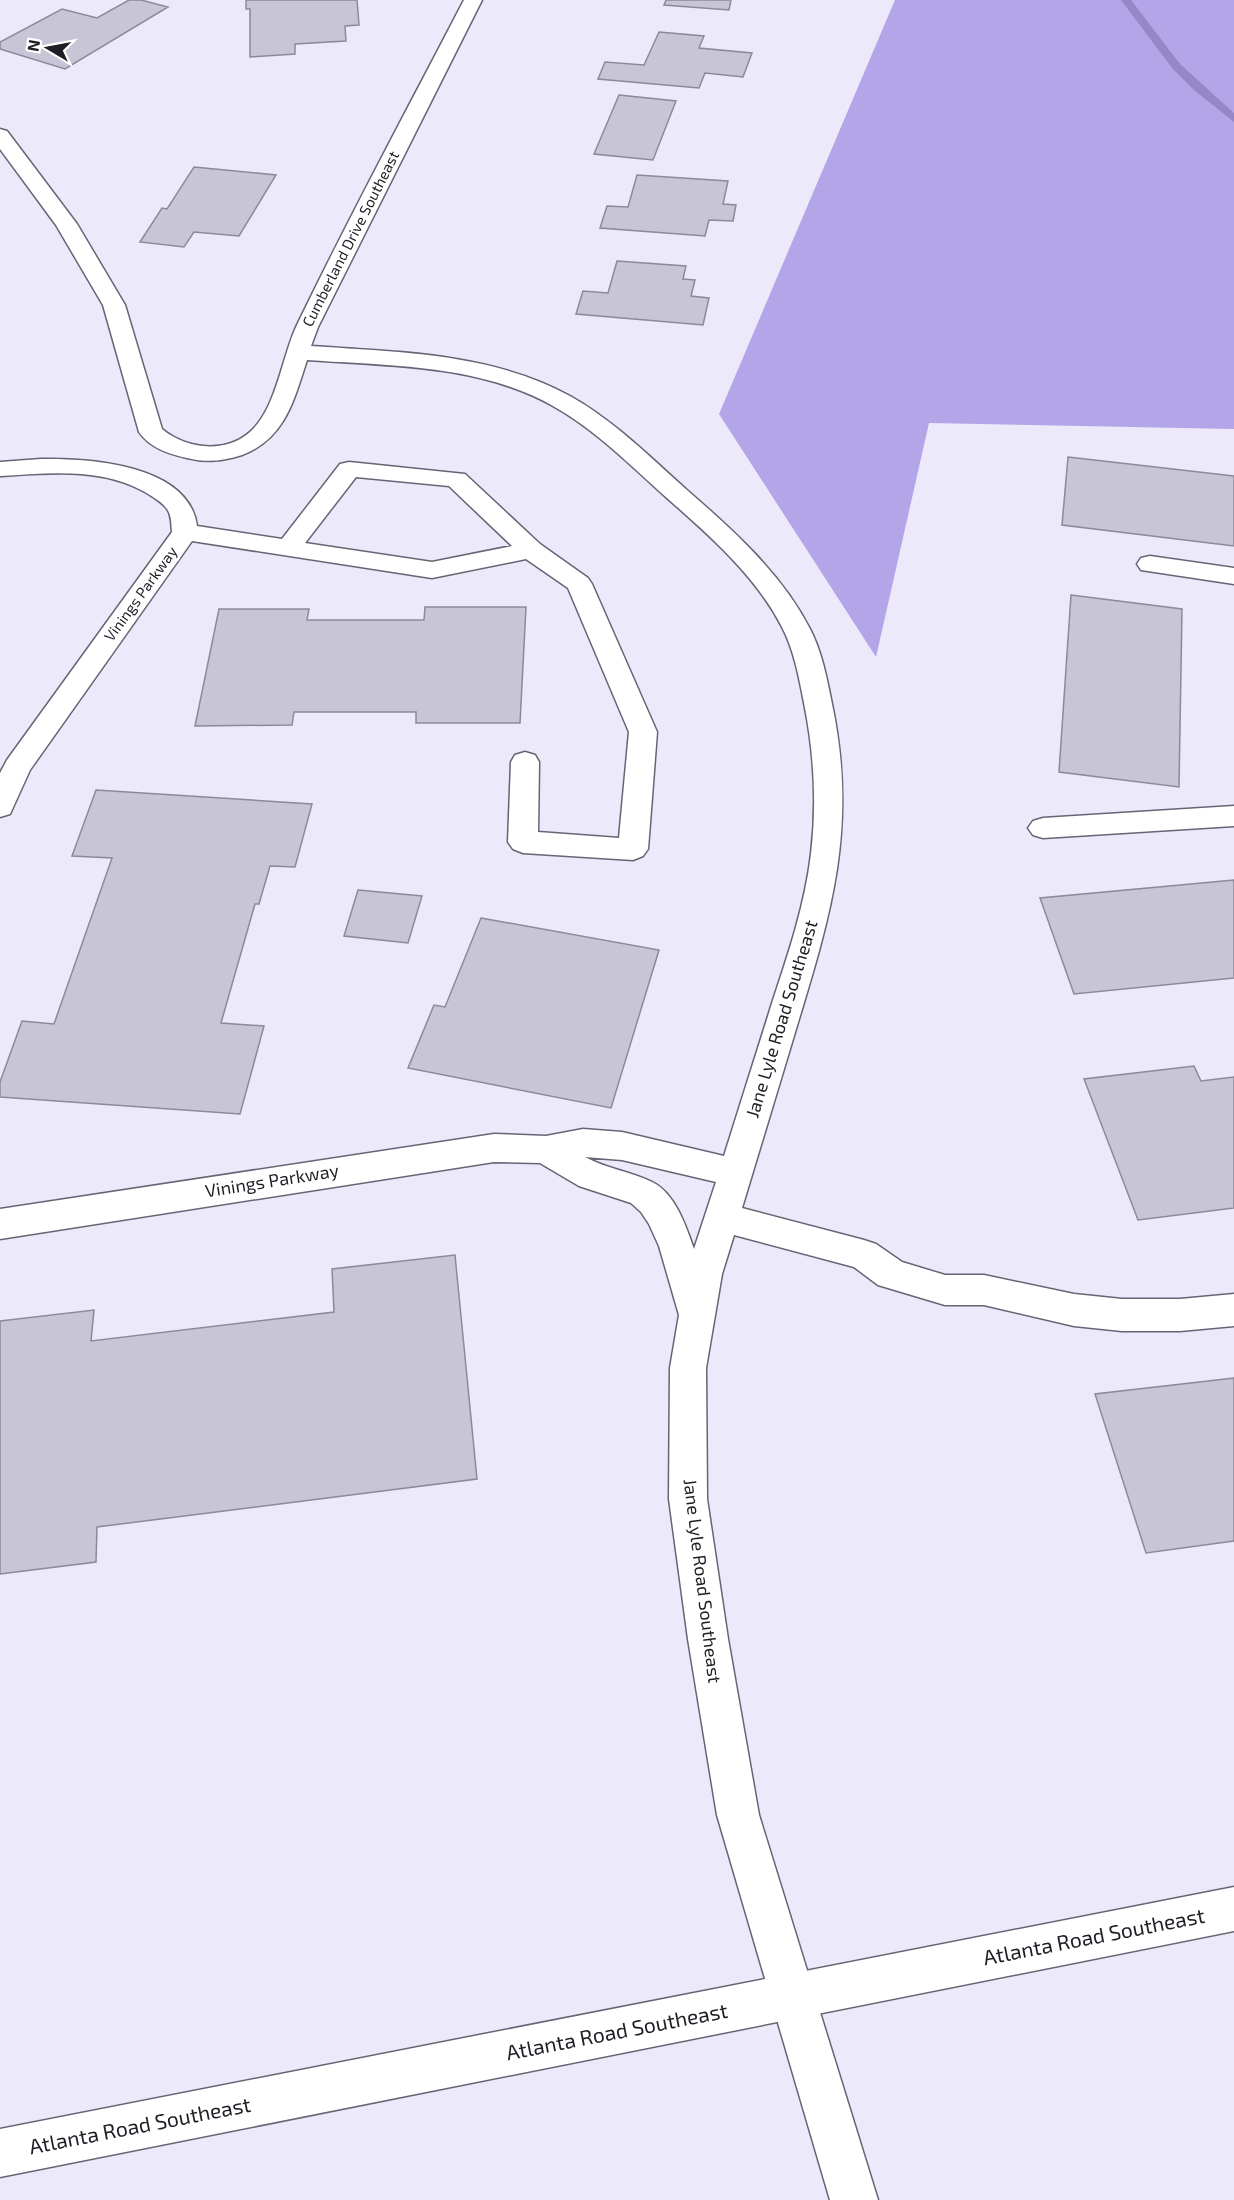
<svg xmlns="http://www.w3.org/2000/svg" width="1234" height="2200" font-family="'Exo 2',sans-serif">
  <style>
    .forest { fill: #b3a5e7 }
    .lines { fill: none; stroke-linecap: round; stroke-linejoin: round }
    .stream { fill: #9687c7; fill-rule: evenodd }
    .building { fill: #c8c5d7; stroke: #8c899a; stroke-width: 1.5 }
    .minor-casing { stroke: #676474; stroke-width: 3 }
    .major-casing { stroke: #676474; stroke-width: 3 }
    .minor { fill: #fff; fill-rule: evenodd }
    .major { fill: #fff; fill-rule: evenodd }
    .labels { text-anchor: middle; stroke-width: 5; stroke-linejoin: round; paint-order: stroke }
    .far-street-label { font-size: 15px; fill: #201e25; stroke: #fff }
    .street-label { font-size: 18px; fill: #201e25; stroke: #fff }
    .near-street-label { font-size: 21px; fill: #201e25; stroke: #fff }
  </style>
  <rect width="100%" height="100%" fill="#ece9fb"/>
  <path class="forest" d="M895,0H1234V429L929,423L876,657L719,414Z"/>
  <g class="lines">
    <path class="stream" d="M1121,0H1131L1180,64L1234,113V122L1194,90L1172,68Z"/>
  </g>
  <path class="building" d="M129,0H141L168,7L65,69L0,49V42L62,9L97,18Z
    M246,0H357L359,25L345,26L346,41L295,44V54L250,57V9H246Z
    M666,0H731L729,10L664,5Z
    M659,32L704,36L699,48L752,53L743,77L705,73L699,88L598,79L605,62L644,65Z
    M619,95L676,101L653,160L594,154Z
    M194,167L276,175L239,236L194,232L184,247L140,242L162,208L167,209Z
    M637,175L728,181L723,204L736,205L733,221L709,220L705,236L600,228L607,206L628,207Z
    M617,261L686,266L683,279L695,280L691,296L709,298L703,325L576,314L583,291L608,293Z
    M1068,457L1234,476V546L1062,525Z
    M1071,595L1182,609L1179,787L1059,772Z
    M425,607H526L520,723H416V712H294L292,725L195,726L219,609H309L307,620H424Z
    M96,790L312,804L295,867L270,866L259,904H255L221,1023L264,1026L240,1114L0,1097V1082L22,1021L54,1024L112,858L72,856Z
    M1234,880V978L1074,994L1040,898Z
    M358,890L422,896L408,943L344,936Z
    M481,918L659,950L611,1108L408,1068L434,1005L445,1007Z
    M1194,1066L1201,1081L1234,1077V1208L1138,1220L1084,1079Z
    M455,1255L477,1479L97,1527L96,1562L0,1574V1321L94,1310L91,1341L334,1312L332,1269Z
    M1234,1378V1541L1146,1553L1095,1394Z"/>
  <g class="lines">
    <g class="minor-casing">
      <path id="minor" d="M464,0H482L318,327L311,346C398,352 492,353 570,396C613,420 650,457 687,490C733,530 782,574 810,629C822,652 827,679 832,704C858,827 831,914 796,1029C778,1089 760,1148 742,1208L864,1240L876,1244L902,1262L945,1275H984L1074,1294L1122,1299H1180L1234,1294V1326L1180,1331H1122L1074,1326L984,1305H945L878,1285L854,1267L734,1235L722,1274L706,1368L707,1499L728,1639L759,1815L878,2200H830L717,1815L688,1639L669,1499L670,1368L679,1315L659,1246L649,1224L641,1212L631,1203L579,1186L540,1163L494,1162L0,1239V1209L494,1134L546,1136L583,1129L622,1132L724,1156C740,1104 757,1052 773,1000C789,952 805,904 811,854C817,804 814,752 804,703C799,677 794,650 782,627C756,576 709,535 667,498C631,466 596,430 553,406C479,364 389,366 307,360C294,400 285,439 242,455C223,461 207,463 187,458C169,454 150,448 139,432L103,305L56,225L0,149V129L7,131L77,224L125,305L162,429C186,449 225,454 250,432C277,408 282,356 297,325C350,215 408,108 464,0ZM585,1157L622,1160L716,1182L694,1249C686,1226 675,1193 652,1182C630,1171 607,1169 585,1157Z
        M41,459C88,458 189,464 197,526L282,539L340,464L349,462L465,474L540,544L588,578L592,584L657,732L648,849L643,856L633,860L523,853L513,849L508,842L511,762L515,755L525,752L535,755L539,762L538,832L619,838L629,732L568,588L526,559L432,578L192,541L30,770L10,814L0,817V773L7,760L172,532C171,524 172,516 167,509C162,502 153,497 145,492C101,467 49,473 0,476V462ZM356,477L449,486L512,546L432,562L305,543Z
        M1150,556L1234,568V584L1141,570L1137,564L1141,558Z
        M1234,806V826L1043,838L1033,835L1028,828L1033,821L1043,818Z"/>
    </g>
    <g class="major-casing">
      <path id="major" d="M1234,1887V1931L0,2177V2129Z"/>
    </g>
    <use href="#minor" class="minor"/>
    <use href="#major" class="major"/>
  </g>
  <g class="labels">
    <g class="far-street-label">
      <text transform="translate(351 239) rotate(-63)" y="5">Cumberland Drive Southeast</text>
      <text transform="translate(141 594) rotate(-54)" y="5">Vinings Parkway</text>
    </g>
    <g class="street-label">
      <text transform="translate(782 1019) rotate(-73)" y="6">Jane Lyle Road Southeast</text>
      <text transform="translate(272 1181) rotate(-9)" y="6">Vinings Parkway</text>
      <text transform="translate(702 1581) rotate(83)" y="6">Jane Lyle Road Southeast</text>
    </g>
    <g class="near-street-label">
      <text transform="translate(1094 1937) rotate(-11)" y="7">Atlanta Road Southeast</text>
      <text transform="translate(617 2032) rotate(-11)" y="7">Atlanta Road Southeast</text>
      <text transform="translate(140 2126) rotate(-11)" y="7">Atlanta Road Southeast</text>
    </g>
  </g>
  <g transform="translate(48 48) rotate(280)" stroke="#ffffff" stroke-width="4.5" paint-order="stroke">
  <path d="M0-4.5L10 22L0 15L-10 22Z" fill="#201e25"/>
  <text y="-9" font-size="16" font-weight="bold" text-anchor="middle" fill="#201e25">N</text>
  </g>
</svg>
